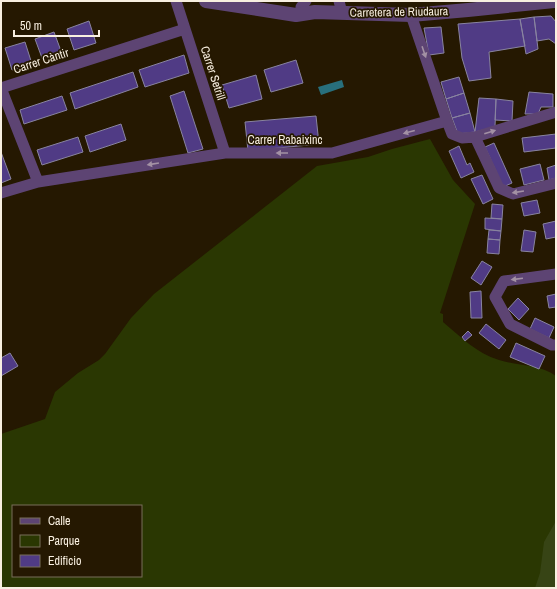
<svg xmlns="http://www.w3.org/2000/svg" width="557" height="589" font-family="'Archivo Narrow',sans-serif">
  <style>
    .green { fill: #2a3702; fill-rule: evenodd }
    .forest { fill: #374415 }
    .water { fill: #286f7c }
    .building { fill: #503b85; stroke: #8984a0 }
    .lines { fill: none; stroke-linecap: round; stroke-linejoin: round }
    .minor { stroke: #5d4473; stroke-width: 11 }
    .tertiary { stroke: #5d4473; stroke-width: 14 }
    .oneway { fill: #a391a4 }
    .labels { text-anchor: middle; stroke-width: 3.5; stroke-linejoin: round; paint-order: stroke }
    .street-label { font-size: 12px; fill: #f8efe0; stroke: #251801 }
  </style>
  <rect width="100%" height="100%" fill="#251801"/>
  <path class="green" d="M430,139L453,180L475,204L440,313L443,314V322C461,337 476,353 499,360C518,366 539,364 556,376V588H1V434L45,419L55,392L78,373L99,360L105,354L131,318L154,294L317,166L368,157L392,149ZM13,506H141V576H13Z"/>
  <path class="forest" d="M556,521V588H535L540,573L544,542Z"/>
  <path class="water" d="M342,80L344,87L321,95L318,87Z"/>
  <path class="building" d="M551,16L556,22V44L549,39L537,41L534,17Z
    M534,17L538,49L526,54L520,19Z
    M520,19L525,46L489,52L491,78L469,81L462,58L458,24Z
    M89,21L96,43L74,50L67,29Z
    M441,27L444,53L429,55L424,28Z
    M54,32L61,51L42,58L35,39Z
    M25,42L32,64L12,70L5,48Z
    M184,55L189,73L145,87L139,70Z
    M296,60L303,83L271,92L264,70Z
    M133,72L138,87L75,109L70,93Z
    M256,75L262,99L229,108L222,85Z
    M459,77L464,93L446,99L441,82Z
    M184,91L203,149L188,153L170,96Z
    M529,92L553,94V107H541L538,114H525Z
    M464,93L470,113L452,118L446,99Z
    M62,96L67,110L24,124L20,110Z
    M479,98L496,99L495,127L475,132Z
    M496,99L513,101L512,121L495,120Z
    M470,113L475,132L458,134L452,118Z
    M316,116L319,144L248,151L245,122Z
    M121,124L126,140L90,152L85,136Z
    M556,134V148L524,152L522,138Z
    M78,137L83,152L42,165L37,150Z
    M494,143L512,183L503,187L485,147Z
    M459,146L467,165L470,163L474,172L461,178L449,151Z
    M1,152L11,179L1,183Z
    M540,164L544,180L524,185L520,169Z
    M556,165V178L549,180L547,168Z
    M482,175L493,199L483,204L471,179Z
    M537,200L540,213L524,216L521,203Z
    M492,204L503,205L502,219L491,218Z
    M485,218L502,219L501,231L485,229Z
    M556,221V237L546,239L543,224Z
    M489,230L501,231L500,240L488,239Z
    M524,230L536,232L533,252L521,251Z
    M488,239L500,240L499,254L487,253Z
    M482,261L492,267L481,285L471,278Z
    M481,291L482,318H471L470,292Z
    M556,294V307L549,308L547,296Z
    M518,298L529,309L519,320L508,309Z
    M535,318L554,327L549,338L530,329Z
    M486,324L506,340L499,349L479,333Z
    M468,331L472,335L465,341L462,337Z
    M516,343L545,356L539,369L510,357Z
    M10,353L18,366L1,376V358Z"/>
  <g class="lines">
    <path class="minor" d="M176,1L225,153
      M339,1L342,13
      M301,7L306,1
      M411,15L447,121L452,134L462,138L475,137L556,112
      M475,137L499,188L513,194L556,183
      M38,182L1,88L185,29
      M1,193L38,182L225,153H332L447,121
      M556,274L504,281L495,297L510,324L552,345H556"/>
    <path class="tertiary" d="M206,1L296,15L315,12L411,15L468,10L554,1"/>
  </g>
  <defs><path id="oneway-solid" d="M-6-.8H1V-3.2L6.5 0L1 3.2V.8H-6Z"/></defs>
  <g class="oneway">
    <use href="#oneway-solid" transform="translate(424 52) rotate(71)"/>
    <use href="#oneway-solid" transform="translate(409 132) rotate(165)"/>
    <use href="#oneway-solid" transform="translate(490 132) rotate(-18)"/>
    <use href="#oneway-solid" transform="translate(282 153) rotate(180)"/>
    <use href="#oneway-solid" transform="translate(153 164) rotate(171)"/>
    <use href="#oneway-solid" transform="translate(518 192) rotate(171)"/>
    <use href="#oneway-solid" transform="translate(517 279) rotate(173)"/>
  </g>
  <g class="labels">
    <g class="street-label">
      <text transform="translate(399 12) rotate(-1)" y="4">Carretera de Riudaura</text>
      <text transform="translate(41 61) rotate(-18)" y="4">Carrer Càntir</text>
      <text transform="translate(213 73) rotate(72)" y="4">Carrer Setrill</text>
      <text x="285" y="144">Carrer Rabaixinc</text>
    </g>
  </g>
  <rect width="557" height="589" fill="none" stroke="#f8efe0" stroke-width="4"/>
  <rect x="12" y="505" width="130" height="72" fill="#251801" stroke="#796e5a"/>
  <rect x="20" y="518" width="20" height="6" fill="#5d4473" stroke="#796e5a"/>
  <text x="48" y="525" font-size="12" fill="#f8efe0">Calle</text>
  <rect x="20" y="535" width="20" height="12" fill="#2a3702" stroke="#796e5a"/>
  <text x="48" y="545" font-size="12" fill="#f8efe0">Parque</text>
  <rect x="20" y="555" width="20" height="12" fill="#503b85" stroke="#796e5a"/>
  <text x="48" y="565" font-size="12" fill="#f8efe0">Edificio</text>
  <path d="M14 30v6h85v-6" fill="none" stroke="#f8efe0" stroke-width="2"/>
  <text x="20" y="30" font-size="12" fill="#f8efe0" stroke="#251801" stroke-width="3" paint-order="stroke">50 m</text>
</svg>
